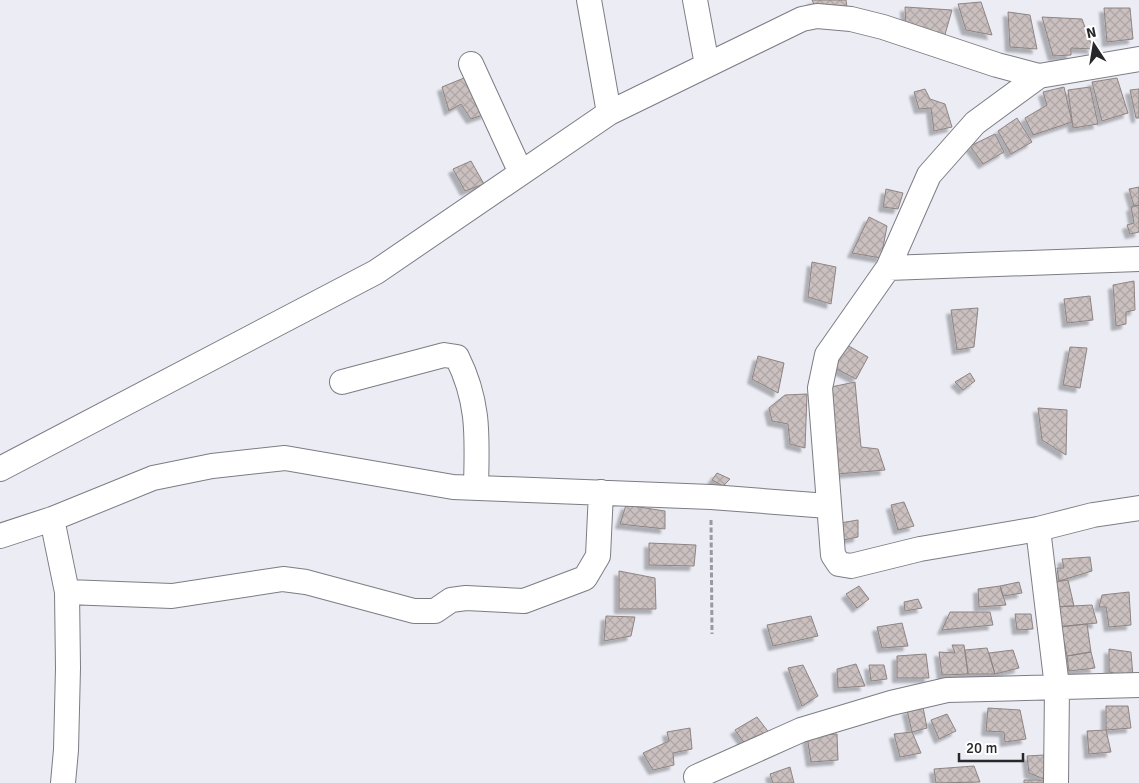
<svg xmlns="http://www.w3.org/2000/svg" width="1139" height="783" font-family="Signika,sans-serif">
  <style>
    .building { fill: url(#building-cross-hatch); stroke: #8e8483; filter: url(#shadow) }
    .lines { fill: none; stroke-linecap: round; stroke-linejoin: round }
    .minor-casing { stroke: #7c7d84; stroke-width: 26 }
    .path { stroke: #999aa0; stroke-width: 3; stroke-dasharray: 5 2.5; stroke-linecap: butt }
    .minor { stroke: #fff; stroke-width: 24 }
  </style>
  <defs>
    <pattern id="building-cross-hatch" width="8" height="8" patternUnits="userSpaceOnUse" patternTransform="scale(1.25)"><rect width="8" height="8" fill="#cac0bf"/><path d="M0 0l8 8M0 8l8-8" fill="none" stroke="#aea5a4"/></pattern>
    <filter id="shadow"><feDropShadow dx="-4.5" dy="4.5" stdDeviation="1" flood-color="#0004"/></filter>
  </defs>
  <rect width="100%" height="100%" fill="#ebecf4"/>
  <path class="building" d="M812,0H846L847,7L816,9Z
    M981,2L992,35L966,30L958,4Z
    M905,7L952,10L944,38L906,27Z
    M1104,8H1130L1133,39L1107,42Z
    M1008,12L1030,15L1037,49L1010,47Z
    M1042,17L1082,19L1093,49L1071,48V55L1053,56Z
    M464,78L486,114L471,119L461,104L449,111L442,87Z
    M1117,78L1128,113L1102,121L1092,82Z
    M1064,87L1072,122L1033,135L1025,118L1047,105L1043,92Z
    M1090,87L1098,124L1073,128L1068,90Z
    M925,89L930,99L945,104L952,127L934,131L931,108L919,109L914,92Z
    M1139,89V118H1136L1130,90Z
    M1017,118L1032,142L1011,154L998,131Z
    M995,134L1004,152L983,164L970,146Z
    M471,161L484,184L465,191L453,169Z
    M1139,187V205L1134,206L1129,189Z
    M886,189L903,193L898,209L883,207Z
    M1139,205V232L1130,234L1127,225L1134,223L1131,207Z
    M869,217L887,226L881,258L852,253Z
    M812,262L836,267L831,304L808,297Z
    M1134,281L1135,310L1126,312V324L1116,326L1113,285Z
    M1090,296L1093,320L1067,323L1064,299Z
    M978,308L974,347L957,350L951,310Z
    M847,345L868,357L856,379L833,367Z
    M1070,347L1087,348L1080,388L1063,385Z
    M758,356L784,363L778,393L752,379Z
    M970,373L975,381L963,390L955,382Z
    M855,382L861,447L878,449L885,470L837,474L831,387Z
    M807,394L805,448L790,444L788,424L772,421L769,408L785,395Z
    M1038,408L1067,410L1066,455L1042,440Z
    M717,473L730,479L723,486L712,480Z
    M904,502L914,526L898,530L891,505Z
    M626,505L665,511V529L620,524Z
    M858,520V537L843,540L840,523Z
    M649,543L696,545L694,566L649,565Z
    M1090,557L1092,571L1059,581L1057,568H1064L1062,559Z
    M619,571L655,578L656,609H619Z
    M1068,580L1074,606L1052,607L1054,582Z
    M1019,582L1022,593L1003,596L1000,586Z
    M859,586L869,599L857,608L846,594Z
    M1000,586L1006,605L979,607L978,589Z
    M1129,592L1131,625L1109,627L1106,607H1099L1102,595Z
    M918,599L922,608L905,611L904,602Z
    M1092,605L1097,623L1055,627L1052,607Z
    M950,612H990L993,625L942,630Z
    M1015,614H1031L1033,629L1017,630Z
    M606,616L635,617L631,636L604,641Z
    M811,616L818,636L773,646L767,625Z
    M902,623L908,646L882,648L877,627Z
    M1087,624L1091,652L1067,656L1061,627Z
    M952,645H964L968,674L942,675L939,652L955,653Z
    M987,648L995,674H968L965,650Z
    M1109,649L1131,652L1133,677L1109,672Z
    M1013,650L1019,668L995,674L989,653Z
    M1091,652L1095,668L1069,671L1067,656Z
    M926,654L929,678H897V656Z
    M856,664L865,686L838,688L837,669Z
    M803,665L818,696L802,706L788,668Z
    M869,665H884L887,679L871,681Z
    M1106,706H1128L1131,728L1106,730Z
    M923,707L927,728L912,732L907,710Z
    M988,708L1020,710L1026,739L1005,742L1004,732L986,731Z
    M947,714L956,731L939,739L931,720Z
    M757,717L770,734L746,745L735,730Z
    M690,728L692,749L673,753L674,765L653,770L643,753L669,741L667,732Z
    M1106,730L1111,752L1089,754L1087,731Z
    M912,732L921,753L900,757L894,734Z
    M837,734L838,760L811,762L807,736Z
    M1044,755L1046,780L1029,773L1027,756Z
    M974,766L980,782L936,783L934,769Z
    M790,767L794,783H773L770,774Z
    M1024,780H1046V783H1024Z"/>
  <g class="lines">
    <g class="minor-casing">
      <path id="minor" d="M589,0L609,113
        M695,0L707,65
        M471,64L521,173
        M1039,76L975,123L929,175L888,268L827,355L820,388L833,555L839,564L851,566L920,549L1038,529L1093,515L1139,508
        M888,268L1139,259
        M342,382L444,355L457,357C480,403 477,438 476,487
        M0,469L376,272L609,113L802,19L817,16L851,19L883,27L997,65L1039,76L1139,59
        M52,519L67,592L68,668L66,750L63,783
        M1038,529L1057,687L1056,783
        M0,536L52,519L153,478L212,466L285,458L453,487L711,497L828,506
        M67,592L172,596L283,579L306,582L414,611H435L451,600L466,598L524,601L585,578L598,556L601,492
        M696,777L801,730L891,703L947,690L1139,685"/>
    </g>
    <path class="path" d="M711,520L712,634"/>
    <use href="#minor" class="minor"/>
  </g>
  <g transform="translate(1094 45) rotate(348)" stroke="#ffffff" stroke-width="4" paint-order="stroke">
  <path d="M0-4L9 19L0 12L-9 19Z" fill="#28282b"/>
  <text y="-8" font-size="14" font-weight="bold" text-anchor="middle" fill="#28282b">N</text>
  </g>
  <path d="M959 753v8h64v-8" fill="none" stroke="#28282b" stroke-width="2.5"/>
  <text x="966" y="753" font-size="15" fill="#28282b" stroke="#ffffff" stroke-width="4" paint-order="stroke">20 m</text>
</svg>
